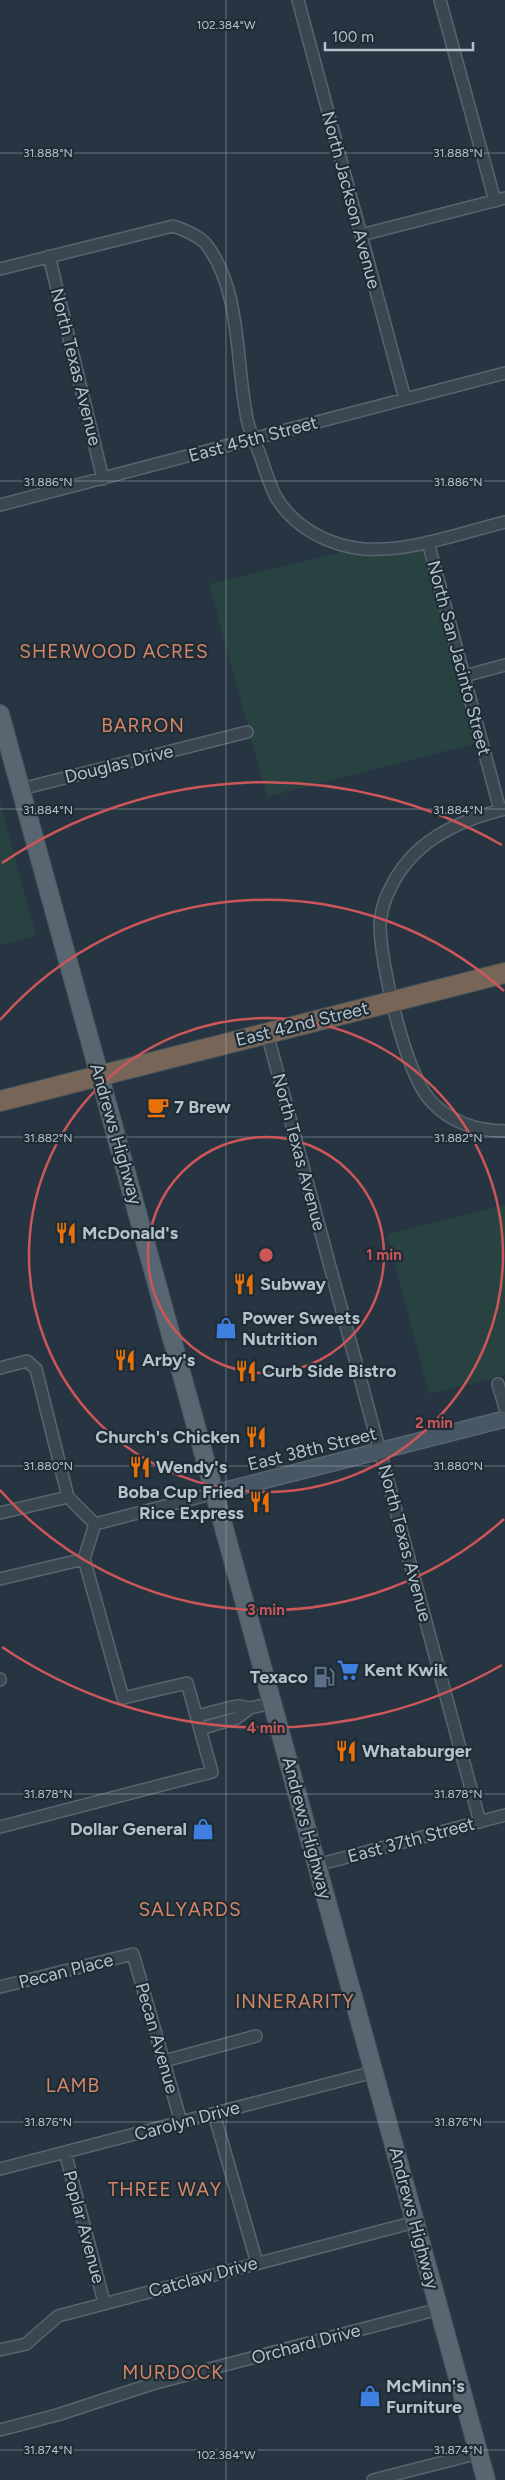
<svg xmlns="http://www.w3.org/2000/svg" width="505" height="2480" font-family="Figtree,sans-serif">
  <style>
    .green { fill: #284241 }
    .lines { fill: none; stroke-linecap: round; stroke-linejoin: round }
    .street-casing { stroke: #58656e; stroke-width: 14 }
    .secondary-casing { stroke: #58656e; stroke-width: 18 }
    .primary-casing { stroke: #43505a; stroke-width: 20 }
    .highway-casing { stroke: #45525b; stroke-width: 22 }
    .street { stroke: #3a4751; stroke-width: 11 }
    .secondary { stroke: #485764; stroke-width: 15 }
    .primary { stroke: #586671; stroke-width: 18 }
    .highway { stroke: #776557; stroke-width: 20 }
    .ticks { fill: none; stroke: #b6c2cb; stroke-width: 1; stroke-opacity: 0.45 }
    .ring { fill: none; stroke: #cc5659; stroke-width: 2.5 }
    .labels { text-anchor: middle; stroke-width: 4.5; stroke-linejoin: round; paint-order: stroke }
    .street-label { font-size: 18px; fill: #b6c2cb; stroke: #1e2c36 }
    .poi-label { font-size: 18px; font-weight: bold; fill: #b6c2cb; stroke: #1e2c36; text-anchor: start }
    .neighbourhood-label { font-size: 19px; letter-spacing: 1px; fill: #d68566; stroke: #1e2c36 }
    .ticks-label { font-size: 12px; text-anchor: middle; fill: #b6c2cb; stroke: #1e2c36; stroke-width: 4.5; stroke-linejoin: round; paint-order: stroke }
    .centre { fill: #cc5659; stroke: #1e2c36; stroke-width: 2.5 }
    .ring-label { font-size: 15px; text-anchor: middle; font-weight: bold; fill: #cc5659; stroke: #1e2c36; stroke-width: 4.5; stroke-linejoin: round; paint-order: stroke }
  </style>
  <rect width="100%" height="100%" fill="#263541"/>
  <path class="green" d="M428,542L481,742L267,797L209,584L347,551Z
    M0,801L36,936L0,945Z
    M505,1205V1375L429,1394L387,1234Z"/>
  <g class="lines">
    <g class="street-casing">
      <path id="street" d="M298,0L405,399
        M440,0L495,201
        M361,235L505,198
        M49,256L103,479
        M0,269L173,226C184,230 198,235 206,244C243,292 235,367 248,423C251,434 256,444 260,455C265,469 269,484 276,497C294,528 330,546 364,549C411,552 460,533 505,522
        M0,505L505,373
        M428,542L500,810
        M464,676L505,665
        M21,789L247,732
        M505,809C456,821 411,842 389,891C384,901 381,912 380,924C380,963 405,1072 430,1100C449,1122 477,1131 505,1131
        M267,1033L480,1822
        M0,1368L27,1361L36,1369L68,1497L95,1524
        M498,1384L505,1408
        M0,1513L68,1497
        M95,1524L215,1493
        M0,1579L84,1559
        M0,1679V1680
        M197,1716L232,1707L240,1706L250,1708L273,1703
        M200,1729L237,1718L250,1708
        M0,1827L212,1772L187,1683L123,1698L84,1559L95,1524
        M317,1865L505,1815
        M0,1987L133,1954L181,2122
        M164,2061L256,2036
        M214,2114L257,2263
        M65,2152L104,2302
        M0,2169L374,2072
        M0,2350L26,2344L58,2316L415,2222
        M0,2430L57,2415L152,2384L439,2309
        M373,2480L479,2453"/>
    </g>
    <g class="secondary-casing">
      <path id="secondary" d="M215,1493L505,1419"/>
    </g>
    <g class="primary-casing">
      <path id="primary" d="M0,714L486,2480"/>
    </g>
    <g class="highway-casing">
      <path id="highway" d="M0,1101L505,973"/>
    </g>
    <use href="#street" class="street"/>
    <use href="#secondary" class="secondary"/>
    <use href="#primary" class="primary"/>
    <use href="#highway" class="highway"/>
  </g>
  <path class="ticks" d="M226,0V2480M0,153H505M0,481H505M0,809H505M0,1137H505M0,1466H505M0,1794H505M0,2122H505M0,2450H505"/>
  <g class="ring">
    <circle cx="266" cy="1255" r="118"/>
    <circle cx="266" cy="1255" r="237"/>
    <path d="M504 1519A355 355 0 0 1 0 1490M0 1020A355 355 0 0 1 504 991"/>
    <path d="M502 1665A473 473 0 0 1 2 1647M2 863A473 473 0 0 1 502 845"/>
  </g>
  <defs>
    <g id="cafe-bare" transform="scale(1.725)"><path d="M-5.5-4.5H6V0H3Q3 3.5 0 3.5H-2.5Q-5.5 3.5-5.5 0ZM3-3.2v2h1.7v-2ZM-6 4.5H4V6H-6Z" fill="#e8710a" stroke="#1e2c36" stroke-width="2.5" paint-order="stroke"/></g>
    <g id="restaurant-bare" transform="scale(1.725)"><path d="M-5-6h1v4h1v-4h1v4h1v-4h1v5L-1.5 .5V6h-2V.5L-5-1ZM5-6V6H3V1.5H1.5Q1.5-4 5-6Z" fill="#e8710a" stroke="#1e2c36" stroke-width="2.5" paint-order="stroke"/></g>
    <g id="shop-bare" transform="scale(1.725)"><path d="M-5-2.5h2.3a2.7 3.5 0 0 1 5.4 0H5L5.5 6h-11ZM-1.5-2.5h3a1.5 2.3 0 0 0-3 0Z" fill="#3f7fe0" stroke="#1e2c36" stroke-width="2.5" paint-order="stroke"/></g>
    <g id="supermarket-bare" transform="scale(1.725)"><path d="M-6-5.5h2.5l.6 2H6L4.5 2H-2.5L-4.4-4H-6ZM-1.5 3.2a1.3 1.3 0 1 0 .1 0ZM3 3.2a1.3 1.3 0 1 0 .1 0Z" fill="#3f7fe0" stroke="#1e2c36" stroke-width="2.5" paint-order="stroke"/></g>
    <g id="fuel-bare" transform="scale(1.725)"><path d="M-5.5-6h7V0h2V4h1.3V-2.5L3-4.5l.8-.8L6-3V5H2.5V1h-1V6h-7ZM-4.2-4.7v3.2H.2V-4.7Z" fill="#5c6f8a" stroke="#1e2c36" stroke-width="2.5" paint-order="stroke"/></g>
  </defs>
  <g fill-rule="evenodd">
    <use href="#cafe-bare" x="158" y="1107"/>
    <use href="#restaurant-bare" x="66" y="1233"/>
    <use href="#restaurant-bare" x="244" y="1284"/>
    <use href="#shop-bare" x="226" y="1328"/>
    <use href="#restaurant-bare" x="125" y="1360"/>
    <use href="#restaurant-bare" x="246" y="1371"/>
    <use href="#restaurant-bare" x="256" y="1437"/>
    <use href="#restaurant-bare" x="140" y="1467"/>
    <use href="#restaurant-bare" x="260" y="1502"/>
    <use href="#supermarket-bare" x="348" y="1670"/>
    <use href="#fuel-bare" x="324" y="1677"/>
    <use href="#restaurant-bare" x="346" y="1751"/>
    <use href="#shop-bare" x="203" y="1829"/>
    <use href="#shop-bare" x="370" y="2396"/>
  </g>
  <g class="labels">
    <g class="street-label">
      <text transform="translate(351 200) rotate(75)" y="6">North Jackson Avenue</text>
      <text transform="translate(76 367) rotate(76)" y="6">North Texas Avenue</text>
      <text transform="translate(253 439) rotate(-15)" y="6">East 45th Street</text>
      <text transform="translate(459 658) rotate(75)" y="6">North San Jacinto Street</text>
      <text transform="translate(119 764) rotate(-14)" y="6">Douglas Drive</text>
      <text transform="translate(302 1024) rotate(-14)" y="6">East 42nd Street</text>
      <text transform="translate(116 1134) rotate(74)" y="6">Andrews Highway</text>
      <text transform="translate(299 1152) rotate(75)" y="6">North Texas Avenue</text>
      <text transform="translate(312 1449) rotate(-14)" y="6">East 38th Street</text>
      <text transform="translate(405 1543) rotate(75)" y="6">North Texas Avenue</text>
      <text transform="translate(307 1828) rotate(75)" y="6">Andrews Highway</text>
      <text transform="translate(411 1840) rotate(-15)" y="6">East 37th Street</text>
      <text transform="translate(66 1971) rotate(-14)" y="6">Pecan Place</text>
      <text transform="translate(157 2038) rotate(74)" y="6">Pecan Avenue</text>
      <text transform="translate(187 2121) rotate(-15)" y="6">Carolyn Drive</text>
      <text transform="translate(414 2218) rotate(75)" y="6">Andrews Highway</text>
      <text transform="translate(84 2227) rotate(75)" y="6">Poplar Avenue</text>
      <text transform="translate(203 2277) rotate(-15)" y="6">Catclaw Drive</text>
      <text transform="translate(306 2344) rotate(-15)" y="6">Orchard Drive</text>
    </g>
    <g class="poi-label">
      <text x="174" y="1113">7 Brew</text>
      <text x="82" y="1239">McDonald's</text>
      <text x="260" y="1290">Subway</text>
      <text x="242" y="1324">Power Sweets<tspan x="242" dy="21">Nutrition</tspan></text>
      <text x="142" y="1366">Arby's</text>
      <text x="262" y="1377">Curb Side Bistro</text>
      <text x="240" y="1443" text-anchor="end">Church's Chicken</text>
      <text x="156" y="1473">Wendy's</text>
      <text x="244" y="1498" text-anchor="end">Boba Cup Fried<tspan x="244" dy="21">Rice Express</tspan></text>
      <text x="364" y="1676">Kent Kwik</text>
      <text x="308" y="1683" text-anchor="end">Texaco</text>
      <text x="362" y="1757">Whataburger</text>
      <text x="187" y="1835" text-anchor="end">Dollar General</text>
      <text x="386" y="2392">McMinn's<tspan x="386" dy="21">Furniture</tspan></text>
    </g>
    <g class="neighbourhood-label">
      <text x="114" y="658">SHERWOOD ACRES</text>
      <text x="143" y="732">BARRON</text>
      <text x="190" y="1916">SALYARDS</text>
      <text x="295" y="2008">INNERARITY</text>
      <text x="73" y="2092">LAMB</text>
      <text x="165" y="2196">THREE WAY</text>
      <text x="173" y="2379">MURDOCK</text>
    </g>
  </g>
  <g class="ticks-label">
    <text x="226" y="29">102.384°W</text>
    <text x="48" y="157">31.888°N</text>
    <text x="458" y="157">31.888°N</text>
    <text x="48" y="486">31.886°N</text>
    <text x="458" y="486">31.886°N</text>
    <text x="48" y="814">31.884°N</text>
    <text x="458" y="814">31.884°N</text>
    <text x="48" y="1142">31.882°N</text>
    <text x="458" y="1142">31.882°N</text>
    <text x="48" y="1470">31.880°N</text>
    <text x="458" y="1470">31.880°N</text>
    <text x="48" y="1798">31.878°N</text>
    <text x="458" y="1798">31.878°N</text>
    <text x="48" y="2126">31.876°N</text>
    <text x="458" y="2126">31.876°N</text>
    <text x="48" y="2454">31.874°N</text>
    <text x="458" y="2454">31.874°N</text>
    <text x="226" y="2459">102.384°W</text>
  </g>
  <circle cx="266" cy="1255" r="8" class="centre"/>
  <g class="ring-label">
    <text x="384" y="1260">1 min</text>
    <text x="434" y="1428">2 min</text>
    <text x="266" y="1615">3 min</text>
    <text x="266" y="1733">4 min</text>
  </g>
  <path d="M325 42v8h148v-8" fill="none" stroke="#b6c2cb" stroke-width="2.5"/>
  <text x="332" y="42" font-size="15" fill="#b6c2cb" stroke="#1e2c36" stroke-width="4" paint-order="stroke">100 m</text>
</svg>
